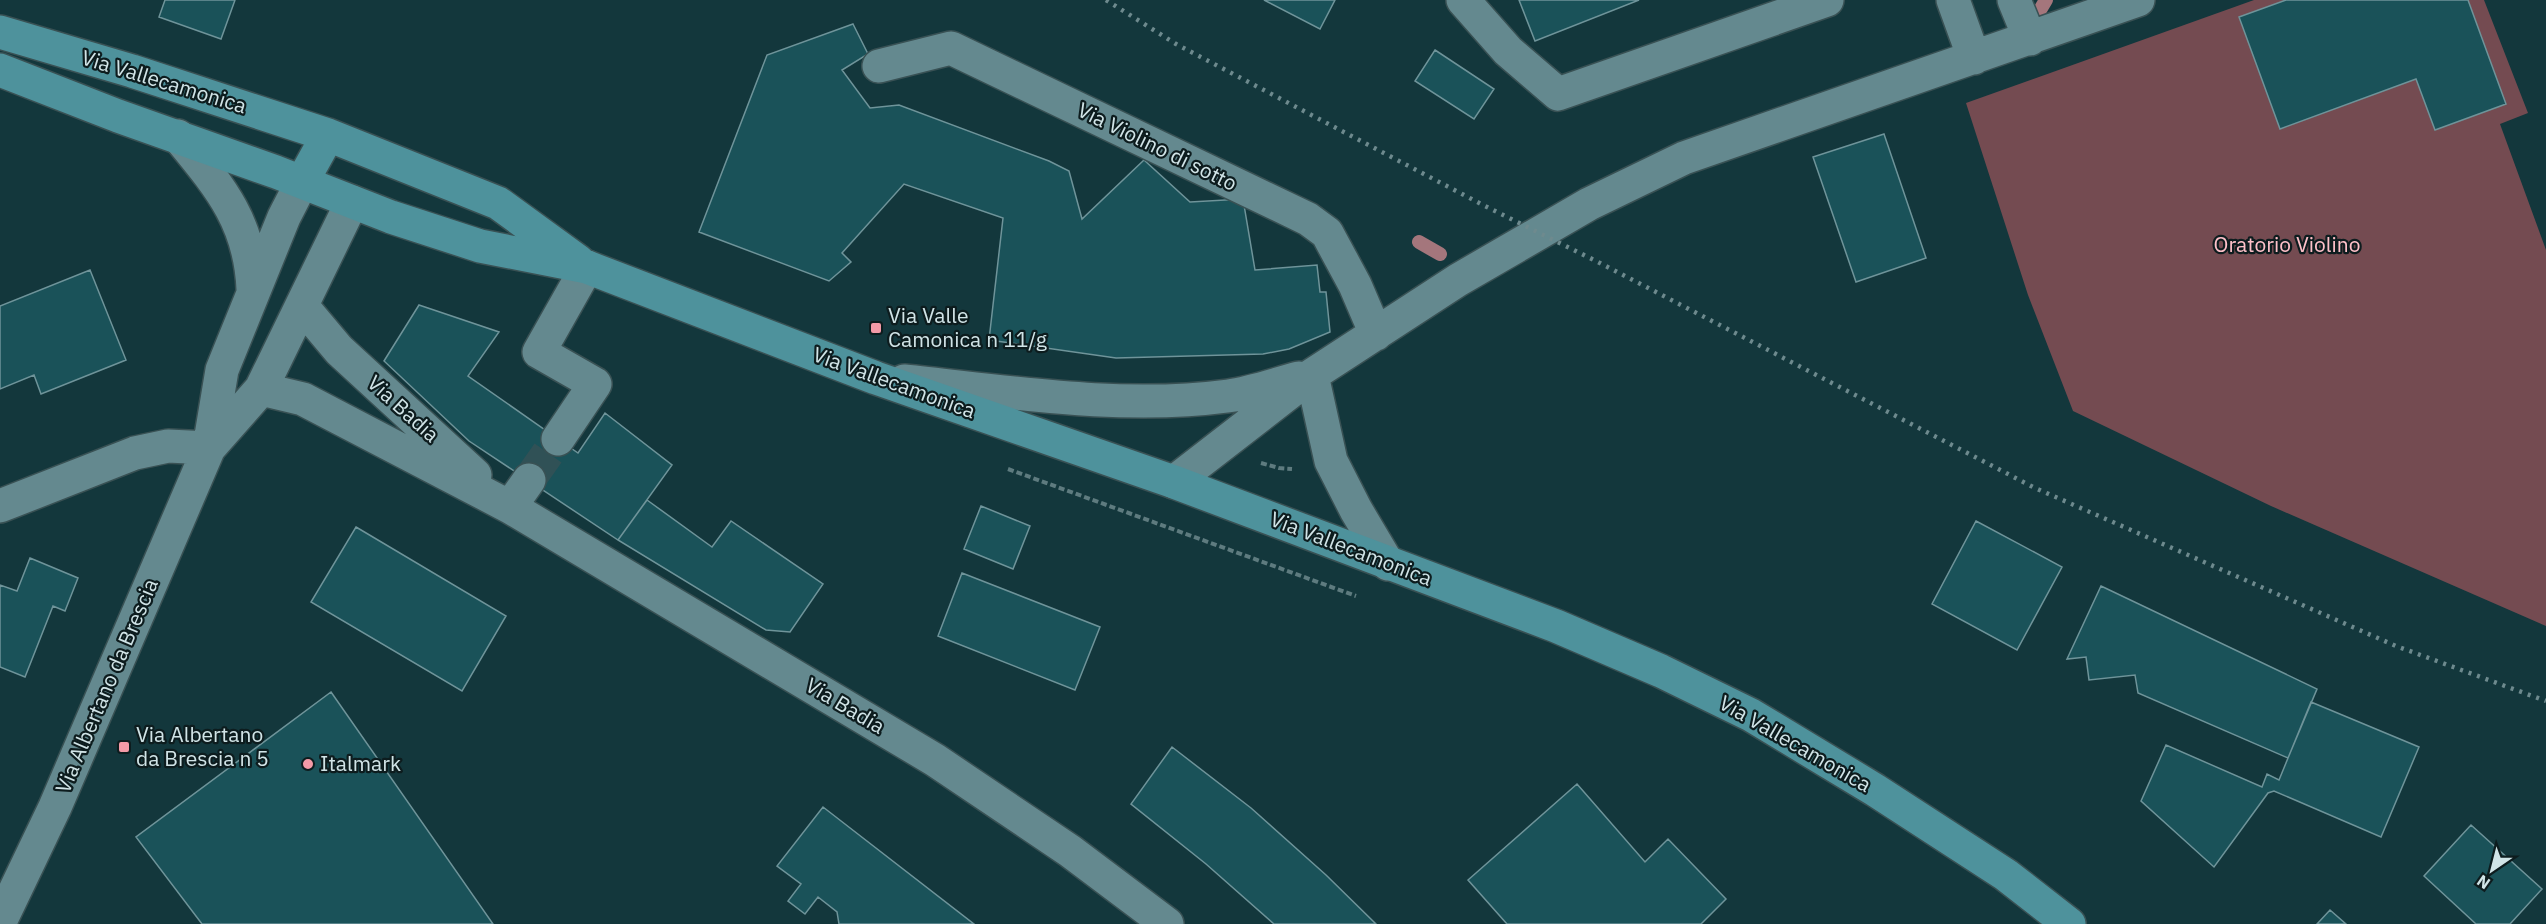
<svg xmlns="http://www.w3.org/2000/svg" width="2546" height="924" font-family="'IBM Plex Sans',sans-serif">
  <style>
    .green { fill: #744b51 }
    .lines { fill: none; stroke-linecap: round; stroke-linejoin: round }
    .stream { stroke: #a4767c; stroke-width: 14 }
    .building { fill: #1a5259; stroke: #6f949a; stroke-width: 1.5 }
    .minor-tunnel { stroke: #305156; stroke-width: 33; stroke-dasharray: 33 16; stroke-linecap: butt }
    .minor-casing { stroke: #395154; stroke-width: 36 }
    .major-casing { stroke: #395154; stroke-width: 36 }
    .path { stroke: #5e7b7f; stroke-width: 4; stroke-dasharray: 6 3; stroke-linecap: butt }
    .minor { stroke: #64898f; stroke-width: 33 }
    .major { stroke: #4e929c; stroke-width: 33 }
    .rail { stroke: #6e8a8e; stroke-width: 4.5; stroke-dasharray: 3 6; stroke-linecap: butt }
    .poi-dot { fill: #f39aa7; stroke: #0d1c1e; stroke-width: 2 }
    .labels { text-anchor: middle; stroke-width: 4.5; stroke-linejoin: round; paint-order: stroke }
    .street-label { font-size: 21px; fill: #d1e4e7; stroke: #0d1c1e }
    .park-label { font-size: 21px; fill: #fec1c9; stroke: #0d1c1e }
    .poi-label { font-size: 21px; fill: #d1e4e7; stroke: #0d1c1e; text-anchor: start }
  </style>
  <rect width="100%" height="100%" fill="#13373c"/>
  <path class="green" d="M2254,0H2484L2528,113L2500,124L2546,250V626L2271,506L2073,411L2028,295L1966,103Z"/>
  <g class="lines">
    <path class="stream" d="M2040,10L2046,0
      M1419,242L1440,254"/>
  </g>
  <path class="building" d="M165,0H235L221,39L159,17Z
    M1264,0H1335L1320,29Z
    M1519,0H1639L1535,41Z
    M2286,0H2468L2506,104L2435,130L2416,79L2280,129L2239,17Z
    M853,24L868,54L842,70L870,108L899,105L1049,161L1069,171L1082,219L1144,160L1190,202L1243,199L1255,270L1317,265L1320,292H1326L1330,332L1289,349L1263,354L1116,358L989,340L1003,218L904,184L842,253L851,262L829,281L699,232L767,55Z
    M1435,50L1494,89L1474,119L1415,81Z
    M1884,134L1926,258L1856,282L1813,157Z
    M90,270L126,360L41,394L34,375L0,389V306Z
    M419,305L499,332L468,376L578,453L605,413L672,465L618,540L469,441L384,361Z
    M647,500L712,547L731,521L823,584L790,632L766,630L618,540Z
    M981,506L1030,526L1013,569L964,549Z
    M1976,521L2062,567L2017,650L1932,604Z
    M356,527L506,616L462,691L311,602Z
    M30,558L78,578L65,611L53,606L25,677L0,667V585L17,591Z
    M962,573L1100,627L1075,690L938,636Z
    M2101,586L2317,689L2288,758L2138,693L2135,675L2089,680L2086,657L2067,659Z
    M331,692L493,924H202L136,837Z
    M2311,702L2419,747L2381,837L2274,791L2268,793L2214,867L2141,801L2166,745L2262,787L2267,774L2279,780Z
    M1172,747L1251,808L1326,875L1376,924H1274L1206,864L1131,804Z
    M1577,784L1645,862L1668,839L1726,899L1701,924H1507L1468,880Z
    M823,807L974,924H839L837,912L818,897L805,914L788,901L801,884L777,866Z
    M2471,825L2542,889L2510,924H2476L2424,876Z
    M2330,910L2346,924H2317Z"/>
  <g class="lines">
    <path class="minor-tunnel" d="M529,480L558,439"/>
    <g class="minor-casing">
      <path id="minor" d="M1463,0L1508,51L1558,94L1827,0
        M1953,0L1974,58
        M2014,0L2030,39
        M879,66L951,48L1308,219L1327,233L1355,285L1376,334
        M178,136C219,186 250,221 253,289
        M302,306L339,350L475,475
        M1312,375L1331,461L1356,510L1388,564
        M904,381C1011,392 1121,410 1228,396C1252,393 1276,384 1299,378
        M261,389L303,399L510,507L935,760L1070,851L1167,924
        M558,439L595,384L539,352L587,267
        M209,448L261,389L352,202
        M1174,482L1312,375L1458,280L1589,204L1684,158L2138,0
        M0,506L135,453L168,446L209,448
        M510,507L529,480
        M0,922L55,807L209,448L222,370L284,217L302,182"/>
    </g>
    <g class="major-casing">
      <path id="major" d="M0,32L132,71L328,135L498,203L578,261
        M0,70L118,116L276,172L391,217L480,246L587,267L876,378L1174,482L1556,626L1661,671L1751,715L1875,790L2006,875L2069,924
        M302,182L328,135"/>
    </g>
    <path class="path" d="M1261,463L1279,468L1292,469
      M1008,469L1356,596"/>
    <use href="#minor" class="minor"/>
    <use href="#major" class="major"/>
    <path class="rail" d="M1106,0L1176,44L1483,205L1596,261L2035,488L2396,646L2546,701"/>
  </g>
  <g class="poi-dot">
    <rect x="870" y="322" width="12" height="12" rx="3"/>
    <rect x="118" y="741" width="12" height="12" rx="3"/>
    <circle cx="308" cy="764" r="6"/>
  </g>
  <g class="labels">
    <g class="street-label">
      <text transform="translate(164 82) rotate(17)" y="7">Via Vallecamonica</text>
      <text transform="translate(1157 147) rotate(26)" y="7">Via Violino di sotto</text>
      <text transform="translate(894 383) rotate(20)" y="7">Via Vallecamonica</text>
      <text transform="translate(403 409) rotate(42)" y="7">Via Badia</text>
      <text transform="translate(1351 549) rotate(21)" y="7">Via Vallecamonica</text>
      <text transform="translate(107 686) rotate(-67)" y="7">Via Albertano da Brescia</text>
      <text transform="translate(845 706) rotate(31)" y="7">Via Badia</text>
      <text transform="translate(1795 744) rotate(30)" y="7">Via Vallecamonica</text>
    </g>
    <g class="park-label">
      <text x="2287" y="252">Oratorio Violino</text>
    </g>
    <g class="poi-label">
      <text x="888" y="323">Via Valle<tspan x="888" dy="24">Camonica n 11/g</tspan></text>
      <text x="136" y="742">Via Albertano<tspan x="136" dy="24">da Brescia n 5</tspan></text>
      <text x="320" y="771">Italmark</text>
    </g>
  </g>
  <g transform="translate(2492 870) rotate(215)" stroke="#0d1c1e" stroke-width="4.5" paint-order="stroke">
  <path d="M0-4.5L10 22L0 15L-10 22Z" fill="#d1e4e7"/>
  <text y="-9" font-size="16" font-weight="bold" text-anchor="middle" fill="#d1e4e7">N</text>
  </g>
</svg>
